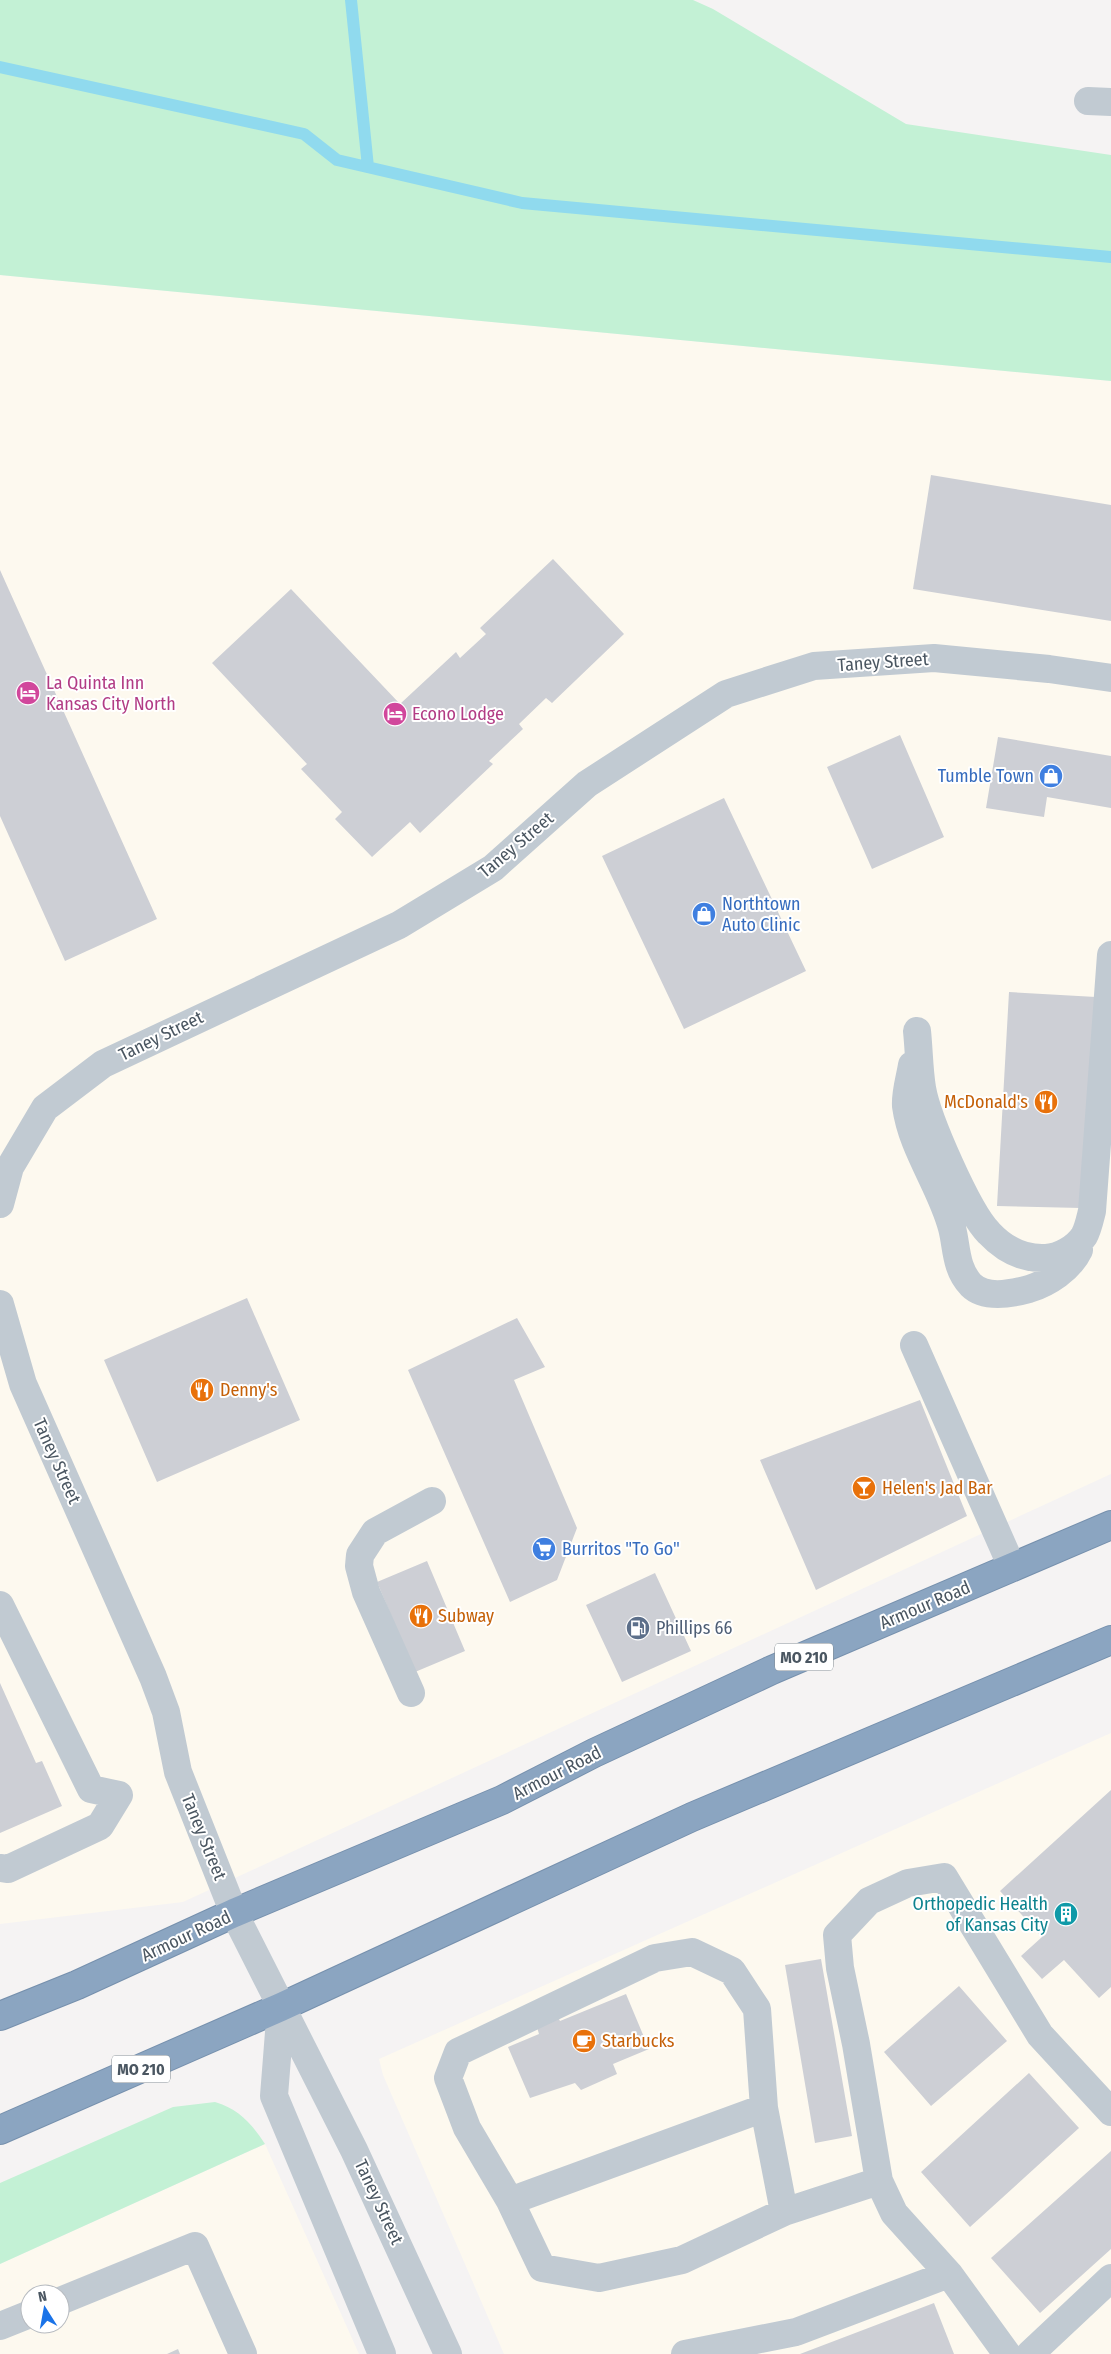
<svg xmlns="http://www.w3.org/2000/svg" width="1111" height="2354" font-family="'Fira Sans Condensed',sans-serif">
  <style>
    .commercial { fill: #fdf9ef; fill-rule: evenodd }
    .green { fill: #c3f1d5 }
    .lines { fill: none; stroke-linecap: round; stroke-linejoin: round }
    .stream { stroke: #90daee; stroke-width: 12 }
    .building { fill: #cdcfd5 }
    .highway-casing { stroke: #7690ad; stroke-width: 30 }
    .minor { stroke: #c1cad2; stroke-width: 28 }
    .highway { stroke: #8ba5c1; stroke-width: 28 }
    .labels { text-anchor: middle; stroke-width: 4; stroke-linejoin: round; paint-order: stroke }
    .shield { fill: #fff; stroke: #808990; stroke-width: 1 }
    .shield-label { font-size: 16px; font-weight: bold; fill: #4a5661 }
    .street-label { font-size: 18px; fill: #4a5661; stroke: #fff }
    .hotel-label { font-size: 18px; fill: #b23c85; stroke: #fff; text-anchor: start }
    .shop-label { font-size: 18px; fill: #366cbe; stroke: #fff; text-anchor: start }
    .food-label { font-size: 18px; fill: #c56008; stroke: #fff; text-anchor: start }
    .service-label { font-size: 18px; fill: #4e5e75; stroke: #fff; text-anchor: start }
    .culture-label { font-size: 18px; fill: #0d838f; stroke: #fff; text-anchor: end }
  </style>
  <rect width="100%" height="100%" fill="#f5f3f3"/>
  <path class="commercial" d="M0,275L1111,381V1474L183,1902L0,1924Z
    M1111,1733V2354H504L383,2075L379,2059Z
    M265,2144L359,2354H0V2264ZM30,2294H60V2324H30Z"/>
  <path class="green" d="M0,0H693L713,9L906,124L1111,155V381L0,275Z
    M215,2102C239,2109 252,2124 265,2144L0,2264V2183L173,2107Z"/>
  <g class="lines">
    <path class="stream" d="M351,0L368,167
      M0,67L304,134L337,160L522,203L1111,257"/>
  </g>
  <path class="building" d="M931,475L1111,505V621L913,589Z
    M553,559L624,634L552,703L546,698L519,724L523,729L489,761L493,764L420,833L410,822L372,857L335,819L342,812L301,769L307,764L212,663L291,589L400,704L456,652L460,658L486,634L480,628Z
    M0,570L157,919L65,961L0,816Z
    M900,735L944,837L872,869L827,767Z
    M998,737L1111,756V808L1047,797L1044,817L986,808Z
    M724,798L806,971L684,1029L602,856Z
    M1009,992L1096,997L1081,1208L997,1206Z
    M247,1298L300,1420L157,1482L104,1360Z
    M517,1318L545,1367L514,1380L577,1528L557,1580L510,1602L408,1370Z
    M920,1400L967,1516L816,1590L760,1460Z
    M427,1561L465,1651L415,1672L377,1582Z
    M655,1573L691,1651L622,1682L586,1605Z
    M0,1683L36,1763L42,1761L62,1806L0,1833Z
    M1111,1790V1987L1099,1998L1064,1960L1042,1979L1021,1956L1042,1937L1000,1891Z
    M821,1959L852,2136L815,2143L785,1965Z
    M959,1986L1007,2041L931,2106L884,2052Z
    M626,1994L649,2049L613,2064L617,2074L581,2090L575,2083L530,2098L508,2047L539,2034L536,2024L556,2014L560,2021Z
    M1029,2073L1079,2128L970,2227L921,2172Z
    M1111,2151V2249L1040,2313L991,2258Z
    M934,2303L954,2354H800Z
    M178,2349L180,2354H167Z"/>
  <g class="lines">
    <g class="highway-casing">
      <path id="highway" d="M0,2016L77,1985L234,1913L502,1800L594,1753L772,1670L1111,1525
        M0,2130L281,2007L692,1817L1111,1640"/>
    </g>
    <path class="minor" d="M1088,101L1111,102
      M917,1031C919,1050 919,1069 922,1088C927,1118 968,1212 989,1233C1004,1249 1023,1259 1045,1258C1059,1258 1076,1248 1084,1236C1088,1229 1090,1219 1092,1211L1111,955
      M912,1065C910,1078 905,1093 906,1106C912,1150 941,1186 952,1228C957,1247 955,1268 971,1285C985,1299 1011,1294 1029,1289C1048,1283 1070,1269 1079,1250
      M0,1204L10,1167L45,1108L103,1064L399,925L493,868L587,784L726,694L814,666L934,658L1049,669L1111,678
      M0,1304L23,1384L153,1677L166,1712L178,1772L234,1913L354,2150L448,2354
      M914,1345L1012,1567
      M0,1605L91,1789L119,1795L100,1826L8,1869L0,1868
      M411,1693L366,1592L359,1566L360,1555L375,1532L432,1501
      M281,2007L274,2096L382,2354
      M510,2201L764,2108
      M784,2212L682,2260L599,2278L542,2268L510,2201L467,2128L448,2078L458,2052L655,1958L692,1952L732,1971L757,2009L764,2108L784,2212L879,2181
      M60,2301L195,2246L243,2354
      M0,2326L30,2314
      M685,2354L796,2332L949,2274
      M1007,2354L949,2274L894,2213L879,2181L856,2044L840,1968L837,1935L869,1901L908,1883L944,1877L1040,2035L1111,2112
      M1030,2354L1111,2278"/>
    <use href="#highway" class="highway"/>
  </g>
  <defs>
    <g id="hotel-disc" transform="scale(1.25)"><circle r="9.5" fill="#d1479c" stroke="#fff"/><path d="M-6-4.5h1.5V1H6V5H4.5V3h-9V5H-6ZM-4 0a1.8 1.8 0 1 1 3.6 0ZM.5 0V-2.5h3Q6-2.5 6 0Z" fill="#fff"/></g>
    <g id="shop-disc" transform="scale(1.25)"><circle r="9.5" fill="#3f7fe0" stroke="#fff"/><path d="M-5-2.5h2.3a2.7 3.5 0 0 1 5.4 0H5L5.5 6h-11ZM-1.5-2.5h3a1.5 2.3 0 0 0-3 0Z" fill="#fff"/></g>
    <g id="restaurant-disc" transform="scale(1.25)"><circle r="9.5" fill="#e8710a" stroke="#fff"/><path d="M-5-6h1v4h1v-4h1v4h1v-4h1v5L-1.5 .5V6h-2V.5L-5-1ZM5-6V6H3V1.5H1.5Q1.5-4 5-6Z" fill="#fff"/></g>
    <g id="bar-disc" transform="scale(1.25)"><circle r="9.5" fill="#e8710a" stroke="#fff"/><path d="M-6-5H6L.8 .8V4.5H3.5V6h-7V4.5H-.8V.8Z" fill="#fff"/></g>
    <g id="supermarket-disc" transform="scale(1.25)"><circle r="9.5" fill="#3f7fe0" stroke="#fff"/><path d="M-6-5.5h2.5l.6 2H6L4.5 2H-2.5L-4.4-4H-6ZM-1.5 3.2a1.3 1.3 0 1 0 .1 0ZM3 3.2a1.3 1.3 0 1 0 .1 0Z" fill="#fff"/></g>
    <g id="fuel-disc" transform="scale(1.25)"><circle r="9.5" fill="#5c6f8a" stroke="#fff"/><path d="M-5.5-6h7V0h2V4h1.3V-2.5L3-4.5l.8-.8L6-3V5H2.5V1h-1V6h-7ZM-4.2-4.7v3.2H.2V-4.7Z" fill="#fff"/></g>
    <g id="building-disc" transform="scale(1.25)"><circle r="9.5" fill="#0f9aa8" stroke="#fff"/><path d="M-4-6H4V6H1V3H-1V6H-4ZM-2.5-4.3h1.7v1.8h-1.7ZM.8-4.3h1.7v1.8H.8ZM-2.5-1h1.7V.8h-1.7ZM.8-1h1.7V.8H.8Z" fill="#fff"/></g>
    <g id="cafe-disc" transform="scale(1.25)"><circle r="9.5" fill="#e8710a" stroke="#fff"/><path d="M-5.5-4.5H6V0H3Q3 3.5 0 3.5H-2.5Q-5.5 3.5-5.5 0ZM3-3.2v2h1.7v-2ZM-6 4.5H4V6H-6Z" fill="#fff"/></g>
  </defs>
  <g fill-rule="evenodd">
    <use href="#hotel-disc" x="28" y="693"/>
    <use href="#hotel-disc" x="395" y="714"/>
    <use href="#shop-disc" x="1051" y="776"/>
    <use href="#shop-disc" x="704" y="914"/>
    <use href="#restaurant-disc" x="1046" y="1102"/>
    <use href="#restaurant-disc" x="202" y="1390"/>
    <use href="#bar-disc" x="864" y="1488"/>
    <use href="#supermarket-disc" x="544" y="1549"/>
    <use href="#restaurant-disc" x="421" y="1616"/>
    <use href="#fuel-disc" x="638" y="1628"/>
    <use href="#building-disc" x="1066" y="1914"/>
    <use href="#cafe-disc" x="584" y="2041"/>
  </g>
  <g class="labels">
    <g class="shield">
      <rect x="775" y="1643.5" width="58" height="27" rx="4"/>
      <rect x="112" y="2055.5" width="58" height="27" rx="4"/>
    </g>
    <g class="shield-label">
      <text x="804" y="1663">MO 210</text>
      <text x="141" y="2075">MO 210</text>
    </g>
    <g class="street-label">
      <text transform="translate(883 662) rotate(-4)" y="6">Taney Street</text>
      <text transform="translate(516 845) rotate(-40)" y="6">Taney Street</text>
      <text transform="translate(161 1036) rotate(-26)" y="6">Taney Street</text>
      <text transform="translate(57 1461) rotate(66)" y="6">Taney Street</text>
      <text transform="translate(925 1605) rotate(-23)" y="6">Armour Road</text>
      <text transform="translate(557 1773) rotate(-27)" y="6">Armour Road</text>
      <text transform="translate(204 1837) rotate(68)" y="6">Taney Street</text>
      <text transform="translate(186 1936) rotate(-25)" y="6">Armour Road</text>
      <text transform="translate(379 2202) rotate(65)" y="6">Taney Street</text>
    </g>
    <g class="hotel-label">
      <text x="46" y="689">La Quinta Inn<tspan x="46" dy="21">Kansas City North</tspan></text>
      <text x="412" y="720">Econo Lodge</text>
    </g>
    <g class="shop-label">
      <text x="1034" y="782" text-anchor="end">Tumble Town</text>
      <text x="722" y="910">Northtown<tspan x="722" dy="21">Auto Clinic</tspan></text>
      <text x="562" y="1555">Burritos "To Go"</text>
    </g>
    <g class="food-label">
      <text x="1028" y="1108" text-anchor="end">McDonald's</text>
      <text x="220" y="1396">Denny's</text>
      <text x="882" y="1494">Helen's Jad Bar</text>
      <text x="438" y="1622">Subway</text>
      <text x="602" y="2047">Starbucks</text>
    </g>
    <g class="service-label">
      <text x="656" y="1634">Phillips 66</text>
    </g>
    <g class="culture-label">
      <text x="1048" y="1910">Orthopedic Health<tspan x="1048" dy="21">of Kansas City</tspan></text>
    </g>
  </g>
  <g transform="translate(45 2309) rotate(349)"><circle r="24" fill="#ffffff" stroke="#b7bbc0"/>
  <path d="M0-4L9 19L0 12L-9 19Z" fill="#1a73e8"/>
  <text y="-8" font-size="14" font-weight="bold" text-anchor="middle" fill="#4a5661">N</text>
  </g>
</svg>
